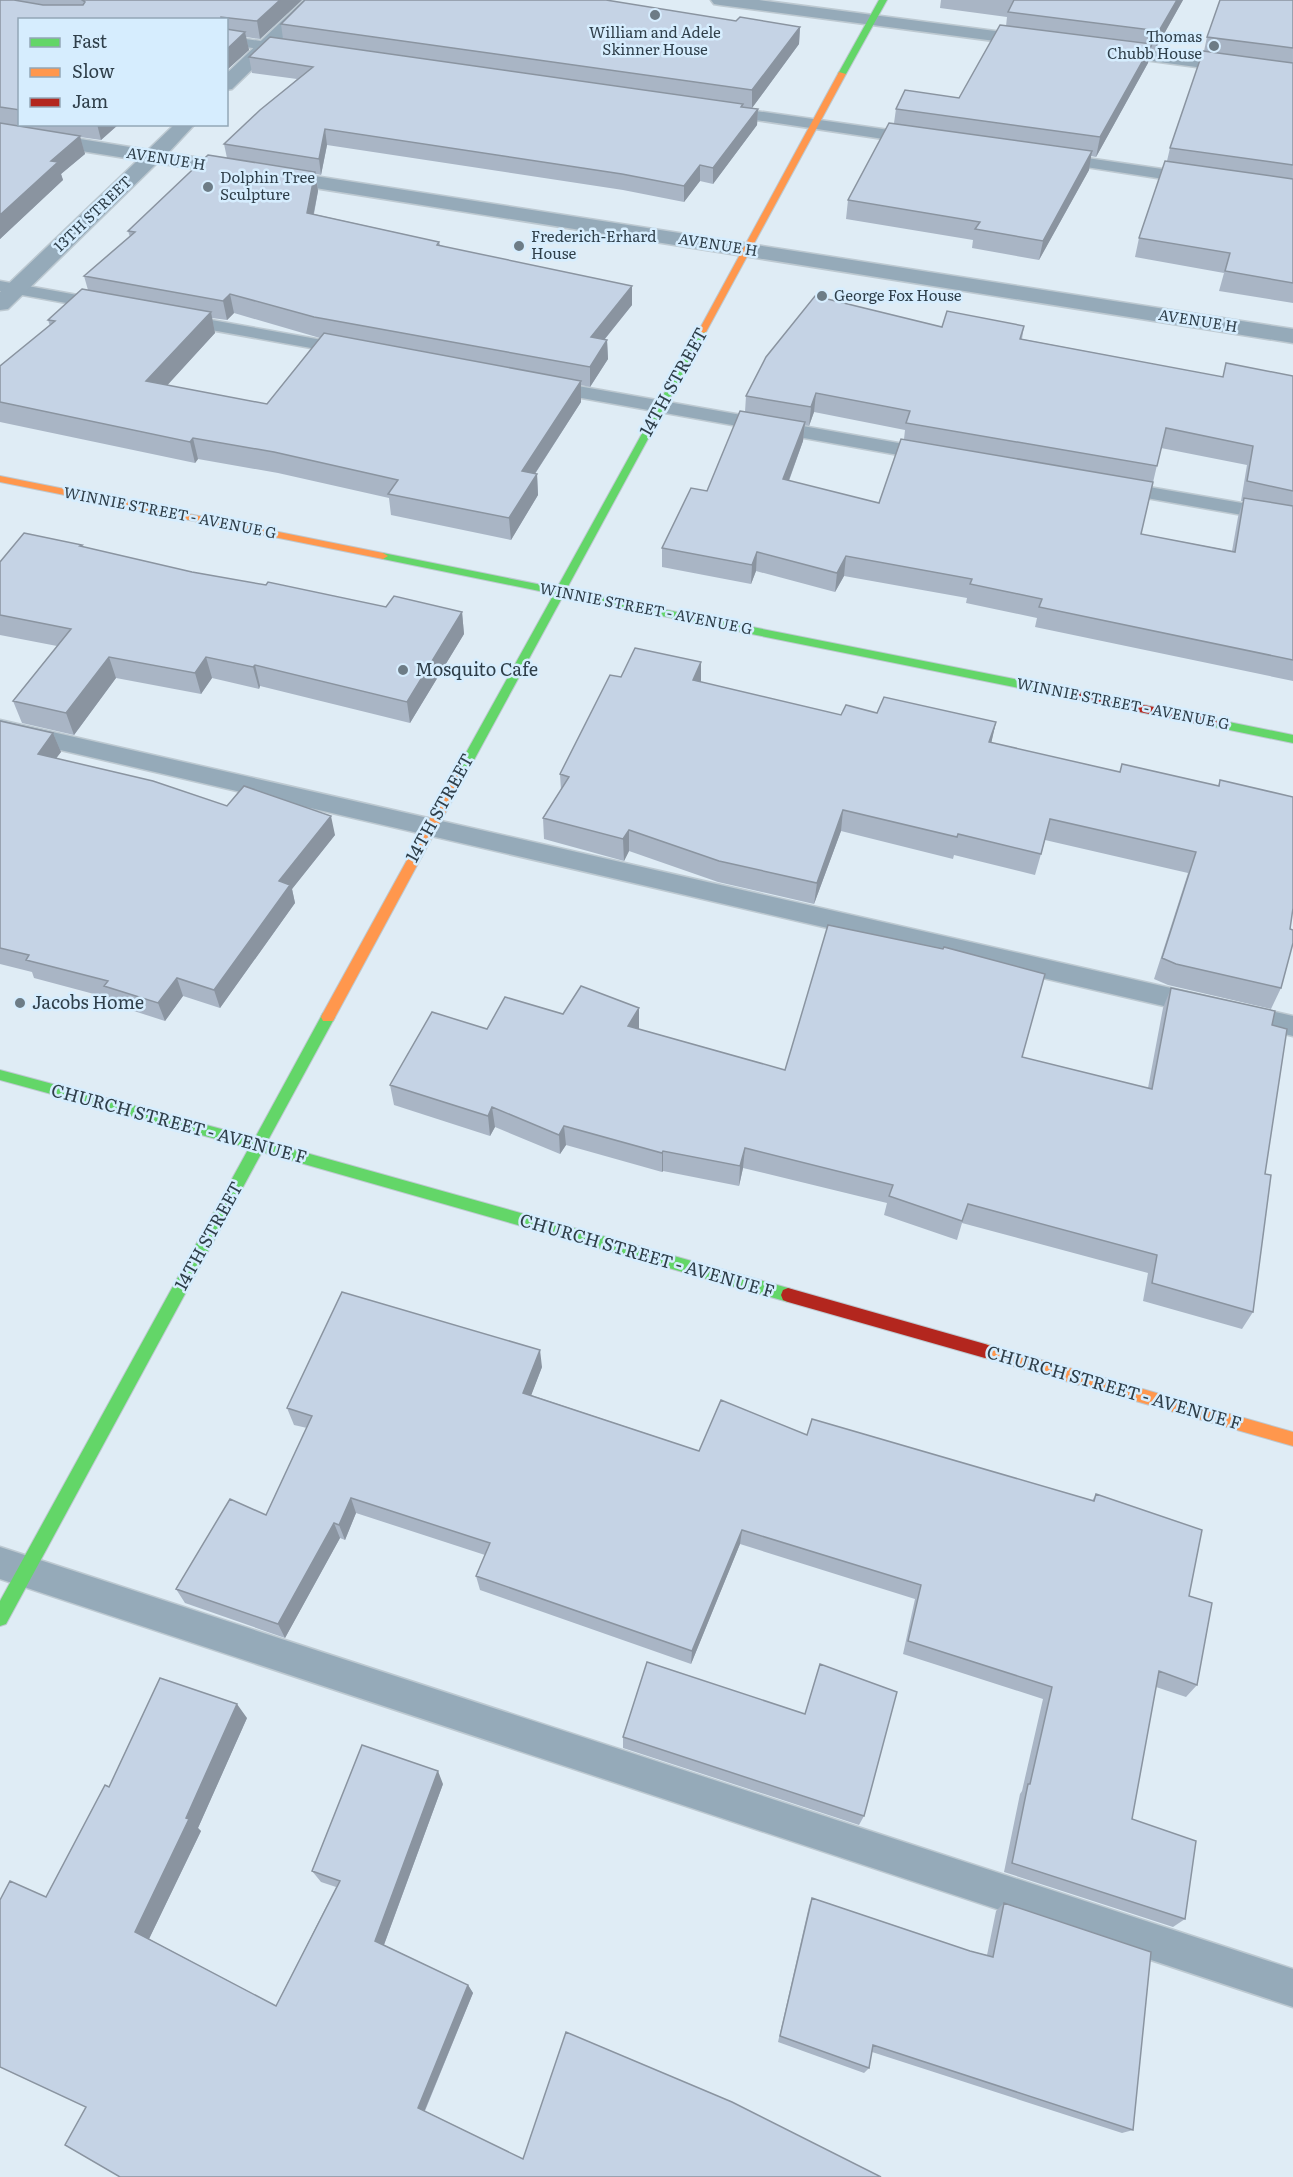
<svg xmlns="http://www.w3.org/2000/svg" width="1293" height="2177" font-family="Literata,serif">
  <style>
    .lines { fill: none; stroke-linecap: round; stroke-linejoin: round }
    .lane-casing { stroke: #bdc9d1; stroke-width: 3 }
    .street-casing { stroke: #bdc9d1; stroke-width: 3 }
    .fast-casing { stroke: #bdc9d1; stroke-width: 2 }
    .slow-casing { stroke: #bdc9d1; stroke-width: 2 }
    .jam-casing { stroke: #bdc9d1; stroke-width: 2 }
    .lane { fill: #95aab9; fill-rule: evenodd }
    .street { fill: #95aab9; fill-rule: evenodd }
    .fast { fill: #63d668; fill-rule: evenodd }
    .slow { fill: #ff974d; fill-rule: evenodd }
    .jam { fill: #b3261e; fill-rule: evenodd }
    .wall { fill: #a9b5c5; fill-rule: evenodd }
    .shaded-wall { fill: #8a94a0 }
    .building { fill: #c5d3e5; stroke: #8a94a0; stroke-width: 1.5 }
    .poi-dot { fill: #6d7c86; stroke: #d6edfe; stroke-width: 2 }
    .labels { text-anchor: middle; stroke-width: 5; stroke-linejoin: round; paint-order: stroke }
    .far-poi-label { font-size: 15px; fill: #2f3f4a; stroke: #d6edfe; text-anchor: start }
    .far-street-label { font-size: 15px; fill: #2f3f4a; stroke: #d6edfe }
    .street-label { font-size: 18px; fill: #2f3f4a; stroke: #d6edfe }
    .poi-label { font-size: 18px; fill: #2f3f4a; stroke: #d6edfe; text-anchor: start }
  </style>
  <rect width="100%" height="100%" fill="#dfecf5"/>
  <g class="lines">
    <g class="lane-casing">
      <path id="lane" d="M226,36L294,46L301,50L294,54L226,44Z
        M721,106L917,134L925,139L917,144L716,114L713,111L716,108Z
        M1053,153L1196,174L1204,179L1196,184L1047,161L1045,158Z
        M0,281L105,300L111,301L114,305L111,309L105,310L0,291Z
        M178,314L350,345L356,346L359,350L356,354L350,355L172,323L169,319L172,315Z
        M544,380L932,449L939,451L942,455L939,459L932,461L537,390L535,386L537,382Z
        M1114,481L1293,512V524L1107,491L1104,487L1107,483Z
        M0,720L1293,1016V1036L0,736Z
        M0,1547L1293,1969V2007L0,1579Z"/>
    </g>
    <g class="street-casing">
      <path id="street" d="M304,0H323L232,89L226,90V74Z
        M711,0H759L1040,37L1046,38L1049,42L1046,46L1040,47L720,5L714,4Z
        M1106,45L1293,70V80L1100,54L1097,50L1100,46Z
        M175,124H195L168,153L1293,329V343L157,163L8,309L0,310V292L138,160L0,138V126L148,150Z"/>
    </g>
    <g class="fast-casing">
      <path id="fast" d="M879,0H887L846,74L839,76L838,74Z
        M702,329L706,332L566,590L1039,684L1045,688L1039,692L563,596L468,771L462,775L458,774L456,771L554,594L383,559L378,556L383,553L557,588L698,332Z
        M1214,719L1293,735V743L1210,726V720Z
        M328,1012L335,1017L267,1142L788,1288L793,1290L795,1295L793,1300L788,1302L262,1152L6,1624L0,1626V1601L249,1148L0,1080V1070L255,1138L323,1013Z"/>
    </g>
    <g class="slow-casing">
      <path id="slow" d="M839,72L846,74L706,332L699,334L698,332Z
        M0,476L383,553L388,556L383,559L0,482Z
        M462,767L468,771L333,1021H323L321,1017L323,1013L456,771Z
        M985,1344L1293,1432V1446L985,1358L980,1356L977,1351L980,1346Z"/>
    </g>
    <g class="jam-casing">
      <path id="jam" d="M1039,684L1214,719L1220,723L1214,727L1035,691V685Z
        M788,1288L985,1344L990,1346L993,1351L990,1356L985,1358L788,1302L783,1300L781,1295L783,1290Z"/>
    </g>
    <use href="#lane" class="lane"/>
    <use href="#street" class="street"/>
    <use href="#fast" class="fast"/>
    <use href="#slow" class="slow"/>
    <use href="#jam" class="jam"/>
  </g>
  <path class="wall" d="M0,0H302L260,39L246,37L249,50L228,69H226V20H20V124H119L101,140L80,137L85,154L61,174L63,180L0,239Z
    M941,0H1183L1155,50L1151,49L1148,63L1096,157L1091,156L1089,170L1039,260L972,248L973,240L846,219L848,200L894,123L896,109L959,98L1006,26L1007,17L940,8Z
    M1293,0V303L1219,291L1224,273L1135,257L1139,238L1167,161L1170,148L1204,51L1207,37Z
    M736,21L800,27L799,44L752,108L758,109L757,125L713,184L700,181L684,202L623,190L327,145L321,175L316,174L318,191L314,214L439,242L440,245L632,305L605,339L607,340L608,359L590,387L581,385V402L535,474H537L538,495L511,540L391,515L389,498L278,473L198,459L195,463L0,422V366L50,326L48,320L88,290L84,276L130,237L128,231L227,158L224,144L297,79L252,73L249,57L283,39L281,24ZM234,313L320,338L267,404L167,385L215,333L212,318L227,320Z
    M1024,326L1022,339L1222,377L1293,376V681L1035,627L1037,618L966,603L967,598L844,576L835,592L756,571L751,584L662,567V548L707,491L745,412L746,396L942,327ZM814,412L905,430L904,439L879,503L789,481L803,441L805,425L809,426ZM1161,448L1247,465L1241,501H1243L1238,517L1232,551L1141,534Z
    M82,545V547L192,572L386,607L462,612L464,634L410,723L260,686L259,689L212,678L201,694L116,678L74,735L22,723L13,701L57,646L0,635V562Z
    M701,662V682L841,715L877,713L996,722L991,743L1120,772L1122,764L1218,786L1220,780L1281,988L1271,1009L1168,985L1154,979L1188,873L1045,840L1035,875L954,855L953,859L841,831L814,904L718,882L629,851L624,861L544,839L543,818L561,790L560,774L621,677Z
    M0,722L53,733L61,752L56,758L227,806L335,835L292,889L295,903L220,1008L183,996L165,1021L112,1004L109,998L34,978L32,972L0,964Z
    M1171,988L1272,1025L1265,1174L1253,1312L1242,1329L1143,1301L1148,1273L962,1223L957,1240L884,1215L887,1203L743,1168L739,1186L663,1171L662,1172L566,1145L560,1154L495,1127L490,1136L394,1105L390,1085L487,1029L563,1014L639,1029L785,1070L1022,1057L1148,1088L1163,1008Z
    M542,1367L531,1395L699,1451L807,1435L1092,1501L1096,1494L1189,1596L1197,1685L1186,1697L1156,1687L1132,1819L1185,1919L1173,1927L1004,1872L1020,1794L1022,1791L1043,1699L903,1654L915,1599L740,1544L691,1664L480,1590L476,1576L485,1555L356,1513L345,1540L340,1538L285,1638L185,1603L176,1589L266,1515L307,1428L294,1425L287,1408Z
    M247,1718L198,1828L201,1831L149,1939L276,2006L336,1887L321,1882L312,1871L443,1784L384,1945L468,1985L473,1993L425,2111L523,2159L881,2177H120L86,2107L46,1897L109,1787Z
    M623,1737L864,1816L859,1825L623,1748Z
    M812,1898L970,1951L987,1955L996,1911L1004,1903L1133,2130L1122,2133L872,2052L869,2068L864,2073L778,2042L809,1906Z"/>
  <path class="shaded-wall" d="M280,0H302L260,39L257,21Z
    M1177,0H1183L1155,50L1159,31Z
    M800,27L799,44L752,108V90Z
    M245,32L249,50L228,69L226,61V50Z
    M1152,44L1148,63L1096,157L1100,137Z
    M758,109L757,125L713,184V168Z
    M97,124H119L101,140Z
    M325,129L327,145L321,175L319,159Z
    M80,136L85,154L61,174L63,180L0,239V215L51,161Z
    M1092,151L1089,170L1039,260L1043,241Z
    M700,165V181L684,202V186Z
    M315,172L318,191L310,232L307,213Z
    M632,286V305L591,356V337Z
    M230,294L234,313L227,320L223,301Z
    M211,312L215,333L152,402L146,381Z
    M607,340L608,359L590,387V367Z
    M581,381V402L523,492L522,471Z
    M816,393L814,412L809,426L811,407Z
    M805,422L803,441L782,499L783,479Z
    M193,438L198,459L195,463L190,442Z
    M537,474L538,495L511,540L509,518Z
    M757,552L756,571L751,584L752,565Z
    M846,556L844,576L835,592L837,573Z
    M462,612L464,634L410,723L407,702Z
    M109,657L116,678L74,735L66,713Z
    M206,657L212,678L201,694L195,673Z
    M701,662V683L693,680Z
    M255,665L260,686L259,689L253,667Z
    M996,722L991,744L989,742Z
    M53,733L61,752L45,773L38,754Z
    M843,810L841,831L814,904L817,883Z
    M331,816L335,835L292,889L295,903L220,1008L214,990L279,881Z
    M629,830V851L624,861L623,839Z
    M177,978L183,996L165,1021L158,1003Z
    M639,1008V1029L628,1046V1026Z
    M492,1107L495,1127L490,1136L488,1116Z
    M564,1126L566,1145L560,1154L559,1135Z
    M745,1148L743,1168L739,1186L740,1166Z
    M663,1151V1171L662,1172V1153Z
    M540,1350L542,1367L526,1409L523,1393Z
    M351,1498L356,1513L345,1540L339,1525Z
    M334,1523L340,1538L285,1638L278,1624Z
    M742,1530L740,1544L691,1664L692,1651Z
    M237,1704L247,1718L198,1828L201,1831L148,1941L135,1932Z
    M438,1771L443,1784L382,1950L375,1941Z
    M468,1985L473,1993L424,2112L418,2108Z"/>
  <path class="building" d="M0,0H14L43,5H83L85,2L82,0H280L257,21L221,17V20H20V110L0,107Z
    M305,0H606L736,21L740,17L800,27L752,90L281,24Z
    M1014,0H1177L1159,31L1008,12Z
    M1220,0H1293V48L1207,37Z
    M1000,25L1152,44L1100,137L896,109L905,90L959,98Z
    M226,29L245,32L226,50Z
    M270,37L743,104L741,107L758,109L713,168L700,165L684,186L622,174L325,129L319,159L224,144L260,110L313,67L249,57Z
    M1203,51L1293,63V165L1170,148Z
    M0,123L80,136L51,161L58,162L0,215Z
    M889,123L1092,151L1043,241L975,229L980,222L848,200Z
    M208,155L315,172L307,213L439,242L437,245L632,286L591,337L607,340L590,367L314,317L230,294L223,301L84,276L135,232L128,231Z
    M1165,161L1293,179V283L1225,271L1230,253L1139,238Z
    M82,289L211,312L146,381L267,404L324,333L581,381L522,471L537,474L509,518L388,494L398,480L274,452L193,438L190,442L0,402V366L55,321L48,320Z
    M815,296L942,327L947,311L1024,326L1020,339L1223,377L1226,363L1293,376V491L1247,481L1253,446L1166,428L1157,466L906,423L910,411L816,393L811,407L746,396L766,357Z
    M740,411L805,422L783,479L879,503L901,439L1153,482L1141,534L1235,552L1244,498L1293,506V660L1039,607L1042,599L970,584L972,579L846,556L837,573L757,552L752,565L662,548L691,488L707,491Z
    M24,533L82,545L80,546L192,572L266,585L268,582L386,607L394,596L462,612L407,702L255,665L253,667L206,657L195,673L109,657L66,713L13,701L71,629L0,615V562Z
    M635,648L701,662L693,680L841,715L846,705L877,713L884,697L996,722L989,742L1120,772L1122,764L1219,786L1220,780L1293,797V908L1290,929L1293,930V943L1281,988L1176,964L1162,958L1196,852L1050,819L1041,854L958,834L957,837L843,810L817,883L719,861L629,830L623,839L543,818L569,777L560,774L610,675L621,677Z
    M0,721L53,733L38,754L153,781L227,806L244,786L331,816L279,881L290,885L214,990L177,978L158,1003L104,986L108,981L26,960L29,955L0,948Z
    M828,925L943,949L944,947L1045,974L1022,1057L1152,1089L1171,988L1275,1011L1272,1025L1287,1029L1265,1174L1271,1175L1253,1312L1152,1283L1157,1255L968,1204L962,1221L889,1196L893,1185L745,1148L740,1166L663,1151L662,1153L564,1126L559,1135L492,1107L488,1116L390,1085L432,1012L487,1029L505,997L563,1014L581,986L639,1008L628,1026L785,1070Z
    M342,1292L540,1350L523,1393L699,1451L721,1400L807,1435L812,1419L1094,1501L1096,1494L1202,1530L1189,1596L1212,1603L1197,1685L1159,1671L1132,1819L1196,1841L1185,1919L1012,1863L1028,1784H1030L1052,1687L908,1641L921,1585L742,1530L692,1651L476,1576L490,1543L351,1498L339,1525L334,1523L278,1624L176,1589L230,1499L266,1515L312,1416L287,1408Z
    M647,1662L805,1714L820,1664L897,1692L864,1816L623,1737Z
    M160,1678L237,1704L186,1818L189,1819L135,1932L276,2006L340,1881L312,1871L362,1745L438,1771L375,1941L468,1985L418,2108L523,2159L566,2032L732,2102L881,2177H120L65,2145L86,2107L0,2067V1900L10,1881L46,1897L105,1785L109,1787Z
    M812,1898L970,1951L993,1957L1004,1903L1151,1952L1133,2130L873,2045L869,2068L780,2036Z"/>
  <g class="poi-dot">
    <circle cx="655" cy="15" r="6"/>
    <circle cx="1214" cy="46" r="6"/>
    <circle cx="208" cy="187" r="6"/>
    <circle cx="519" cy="246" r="6"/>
    <circle cx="822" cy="296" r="6"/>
    <circle cx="403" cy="670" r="6"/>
    <circle cx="20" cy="1003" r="6"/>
  </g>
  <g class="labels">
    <g class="far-poi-label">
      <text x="655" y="38" text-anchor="middle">William and Adele<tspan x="655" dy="17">Skinner House</tspan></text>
      <text x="1202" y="42" text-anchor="end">Thomas<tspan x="1202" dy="17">Chubb House</tspan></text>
      <text x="220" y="183">Dolphin Tree<tspan x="220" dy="17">Sculpture</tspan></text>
      <text x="531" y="242">Frederich-Erhard<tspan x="531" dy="17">House</tspan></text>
      <text x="834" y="301">George Fox House</text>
    </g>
    <g class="far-street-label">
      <text transform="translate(166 159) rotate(9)" y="5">AVENUE H</text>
      <text transform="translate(93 214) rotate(-44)" y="5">13TH STREET</text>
      <text transform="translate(718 245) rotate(9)" y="5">AVENUE H</text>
      <text transform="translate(1198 321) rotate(9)" y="5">AVENUE H</text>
      <text transform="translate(170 513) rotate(11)" y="5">WINNIE STREET - AVENUE G</text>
      <text transform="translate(646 609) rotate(11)" y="5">WINNIE STREET - AVENUE G</text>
      <text transform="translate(1123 704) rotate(11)" y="5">WINNIE STREET - AVENUE G</text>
    </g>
    <g class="street-label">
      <text transform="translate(674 382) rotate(-61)" y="6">14TH STREET</text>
      <text transform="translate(440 808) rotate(-61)" y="6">14TH STREET</text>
      <text transform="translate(179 1124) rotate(15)" y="6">CHURCH STREET - AVENUE F</text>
      <text transform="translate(209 1236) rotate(-61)" y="6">14TH STREET</text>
      <text transform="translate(647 1256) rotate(16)" y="6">CHURCH STREET - AVENUE F</text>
      <text transform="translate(1114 1388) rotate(16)" y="6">CHURCH STREET - AVENUE F</text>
    </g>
    <g class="poi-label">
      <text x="415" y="676">Mosquito Cafe</text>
      <text x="32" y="1009">Jacobs Home</text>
    </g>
  </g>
  <rect x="18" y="18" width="210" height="108" fill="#d6edfe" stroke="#93a7b6" stroke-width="1.5"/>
  <rect x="30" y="38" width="30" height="9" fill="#63d668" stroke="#93a7b6" stroke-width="1.5"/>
  <text x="72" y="48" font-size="18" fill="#2f3f4a">Fast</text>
  <rect x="30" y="68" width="30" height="9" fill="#ff974d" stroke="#93a7b6" stroke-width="1.5"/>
  <text x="72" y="78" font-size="18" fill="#2f3f4a">Slow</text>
  <rect x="30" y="98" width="30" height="9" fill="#b3261e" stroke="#93a7b6" stroke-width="1.5"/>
  <text x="72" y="108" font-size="18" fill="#2f3f4a">Jam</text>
</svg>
